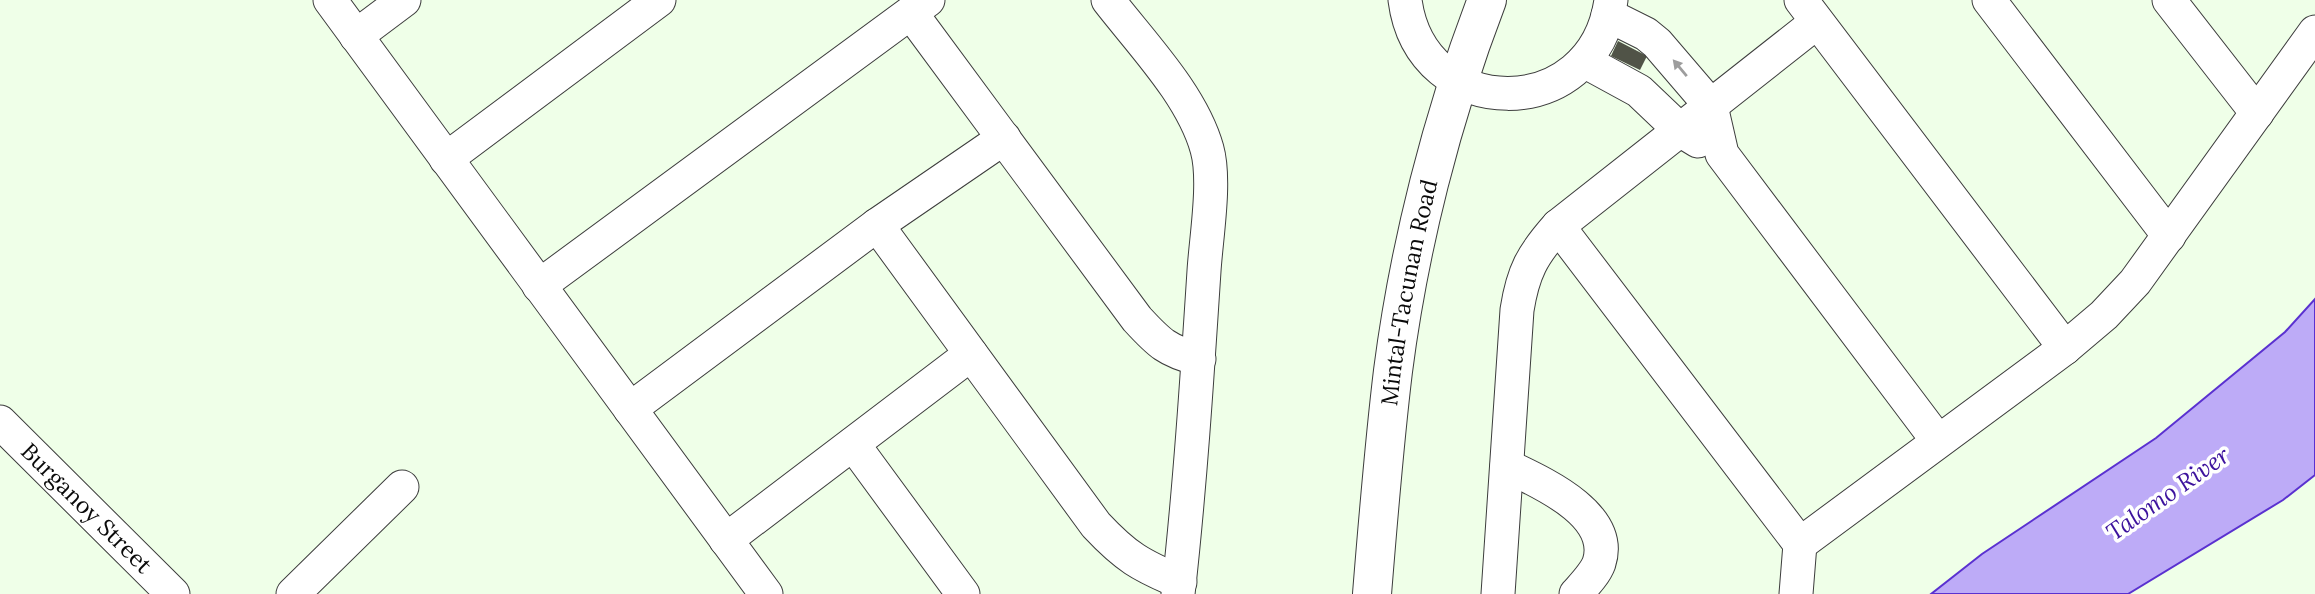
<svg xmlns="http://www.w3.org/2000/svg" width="2315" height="594" font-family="Lora,serif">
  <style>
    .water { fill: #bdabf7; stroke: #5a31d0; stroke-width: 2 }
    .building { fill: #505347 }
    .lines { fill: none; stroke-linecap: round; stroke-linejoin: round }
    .minor-casing { stroke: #3d3d3d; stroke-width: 35 }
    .tertiary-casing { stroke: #3d3d3d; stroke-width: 40 }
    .minor { stroke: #fff; stroke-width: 33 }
    .tertiary { stroke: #fff; stroke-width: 38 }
    .oneway { fill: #9d9d9d }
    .labels { text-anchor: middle; stroke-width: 7; stroke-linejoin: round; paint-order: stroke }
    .street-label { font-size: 23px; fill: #0a0a0a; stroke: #fff }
    .water-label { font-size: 24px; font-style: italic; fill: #3c129d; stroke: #fff }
  </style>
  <rect width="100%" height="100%" fill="#efffe8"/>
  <path class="water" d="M2315,299V475L2283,500L2128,594H1931L1982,554L2156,438L2285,332Z"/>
  <path class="building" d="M1618,41L1647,56L1640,70L1611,56Z"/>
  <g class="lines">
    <g class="minor-casing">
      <g id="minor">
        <path d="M330,0L766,594"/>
        <path d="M1108,0C1142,44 1192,95 1207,149C1216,181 1206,238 1204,271C1197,379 1190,487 1178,594"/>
        <path d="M1405,0C1421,124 1594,125 1611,0"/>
        <path d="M1801,0L2065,348"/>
        <path d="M1989,0L2169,236"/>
        <path d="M2169,0L2257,113"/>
        <path d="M911,13L1137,319C1159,343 1167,351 1199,359"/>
        <path d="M1608,15L1646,34L1657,43L1711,106L1722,154L1938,441"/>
        <path d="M356,36L404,0"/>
        <path d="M1584,61L1639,91L1680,130L1698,141"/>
        <path d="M446,159L659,0"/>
        <path d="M877,225L1096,525C1126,557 1140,565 1180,582"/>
        <path d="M1558,226L1800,544L1796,594"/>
        <path d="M539,286L928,0"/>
        <path d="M630,409L877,225L1004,138"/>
        <path id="s1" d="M0,422L173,594"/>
        <path d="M853,444L963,594"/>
        <path d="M1507,466C1540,482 1615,514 1599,563C1595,574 1584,585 1576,594"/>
        <path d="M726,540L971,354"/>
        <path d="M1800,544L2065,348L2104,315L2135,282L2315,32"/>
        <path d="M293,594L402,487"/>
        <path d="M1498,594L1517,310C1523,272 1532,255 1558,226L1817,22"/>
      </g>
    </g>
    <g class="tertiary-casing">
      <g id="tertiary">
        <path id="s2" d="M1372,594C1378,520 1384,445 1393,371C1409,247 1442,117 1487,0"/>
      </g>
    </g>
    <use href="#minor" class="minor"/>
    <use href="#tertiary" class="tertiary"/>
  </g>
  <defs><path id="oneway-solid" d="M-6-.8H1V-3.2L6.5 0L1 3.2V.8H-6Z" transform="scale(1.75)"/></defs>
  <use class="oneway" href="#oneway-solid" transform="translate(1680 68) rotate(-130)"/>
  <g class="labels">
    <g class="street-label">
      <text dy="8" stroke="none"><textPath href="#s2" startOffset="304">Mintal-Tacunan Road</textPath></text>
      <text dy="8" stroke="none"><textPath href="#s1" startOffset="122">Burganoy Street</textPath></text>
    </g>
    <g class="water-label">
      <text transform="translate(2168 494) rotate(-35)" y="8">Talomo River</text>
    </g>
  </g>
</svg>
